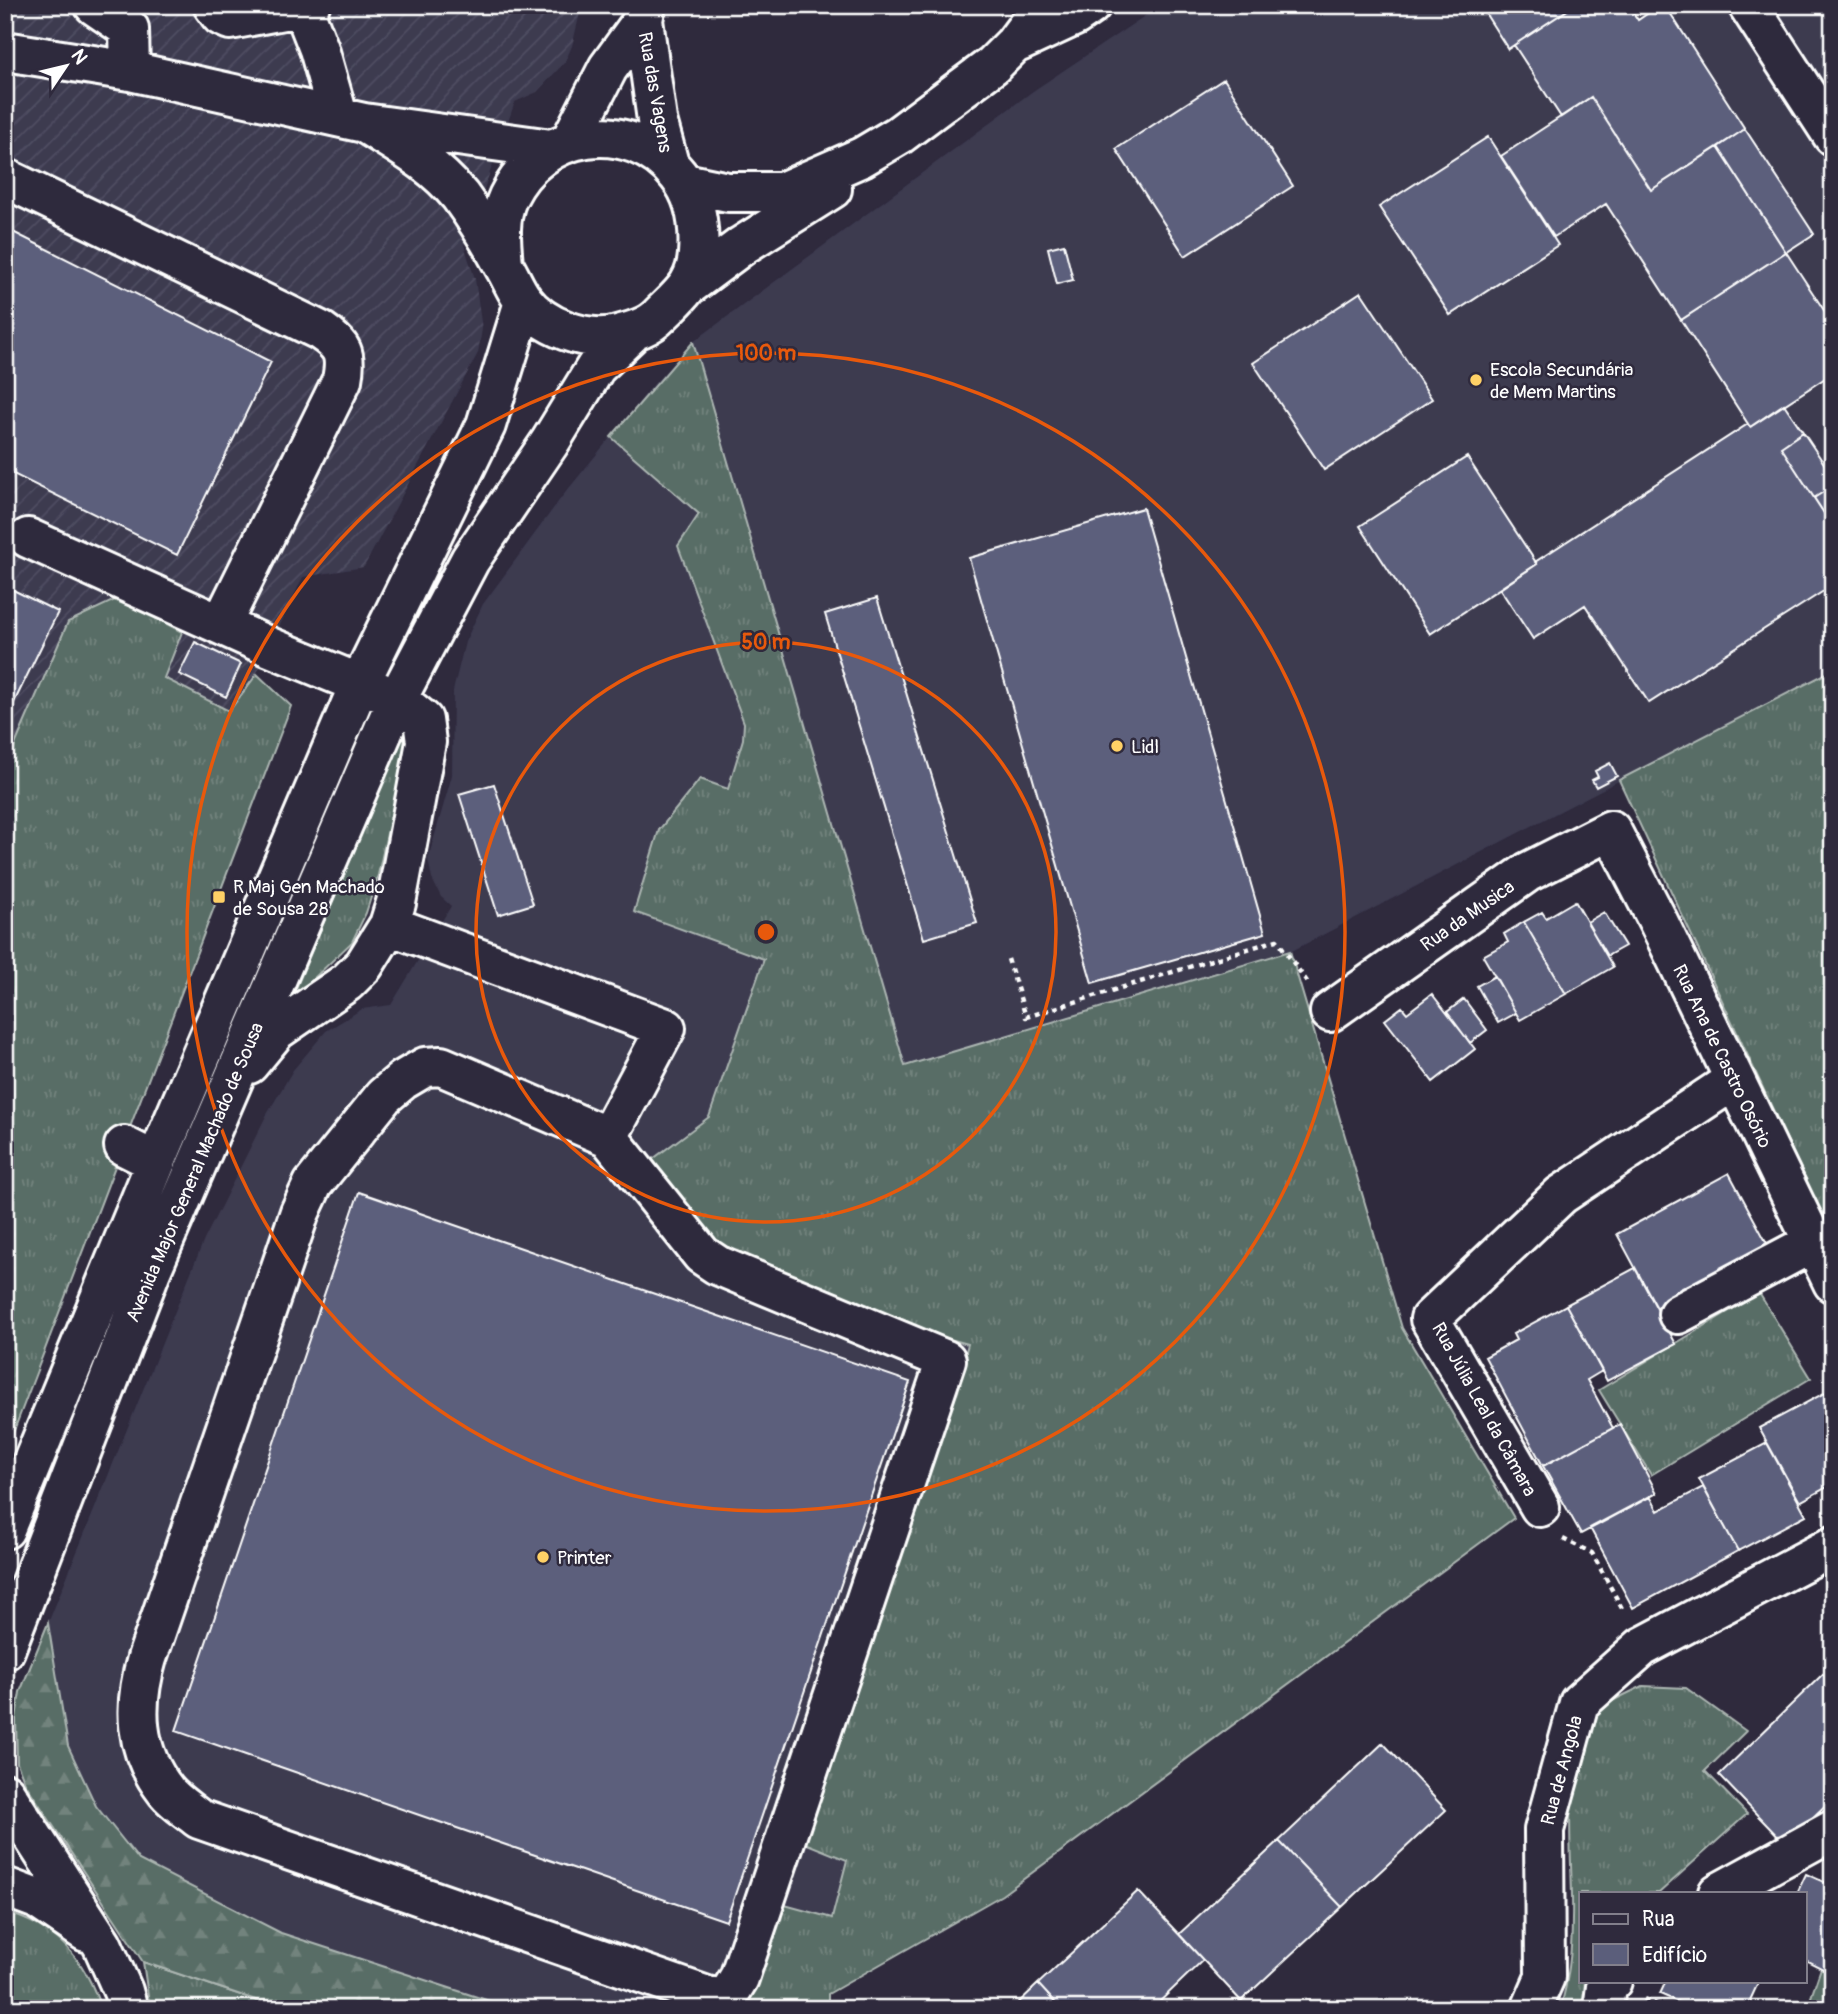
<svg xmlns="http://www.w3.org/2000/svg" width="1838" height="2014" font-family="Pangolin,sans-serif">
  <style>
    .built { fill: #3c3a50 }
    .industrial { fill: url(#industrial-furrows) }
    .grass { fill: url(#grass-tufts); stroke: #acb6b2; stroke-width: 2 }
    .forest { fill: url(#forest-firs); stroke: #acb6b2; stroke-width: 2 }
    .building { fill: #5b5e7b; stroke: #fff; stroke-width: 2 }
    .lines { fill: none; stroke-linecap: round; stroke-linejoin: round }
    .minor-casing { stroke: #fff; stroke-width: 44 }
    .path { stroke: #fff; stroke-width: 4.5; stroke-dasharray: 5 5; stroke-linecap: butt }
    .minor { stroke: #2f2a3d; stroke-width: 38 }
    .ring { fill: none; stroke: #e8590c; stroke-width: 3.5 }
    .poi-dot { fill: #ffd166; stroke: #2f2a3d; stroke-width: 2.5 }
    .labels { text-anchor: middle; stroke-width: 5; stroke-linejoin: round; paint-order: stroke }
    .street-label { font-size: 19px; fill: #fff; stroke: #2f2a3d }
    .poi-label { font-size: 19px; fill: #fff; stroke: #2f2a3d; text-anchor: start }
    .centre { fill: #e8590c; stroke: #2f2a3d; stroke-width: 3.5 }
    .ring-label { font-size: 21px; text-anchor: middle; font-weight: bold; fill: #e8590c; stroke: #2f2a3d; stroke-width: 5; stroke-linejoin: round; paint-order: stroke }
  </style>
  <defs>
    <pattern id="industrial-furrows" width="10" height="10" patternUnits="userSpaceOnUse" patternTransform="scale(1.75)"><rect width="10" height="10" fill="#3c3a50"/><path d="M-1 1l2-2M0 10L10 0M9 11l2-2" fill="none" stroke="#504e62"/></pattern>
    <pattern id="grass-tufts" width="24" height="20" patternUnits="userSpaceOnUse" patternTransform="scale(1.75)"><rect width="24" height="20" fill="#596d66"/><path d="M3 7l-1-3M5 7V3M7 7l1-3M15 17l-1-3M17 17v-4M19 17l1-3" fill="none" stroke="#72837d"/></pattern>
    <pattern id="forest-firs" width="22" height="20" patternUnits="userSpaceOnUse" patternTransform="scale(1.75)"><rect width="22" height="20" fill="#596d66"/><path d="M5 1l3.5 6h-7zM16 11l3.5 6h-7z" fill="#72837d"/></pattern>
  </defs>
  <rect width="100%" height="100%" fill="#2f2a3d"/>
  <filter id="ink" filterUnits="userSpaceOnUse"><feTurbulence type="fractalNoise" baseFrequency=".0143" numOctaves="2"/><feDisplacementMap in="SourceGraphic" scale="14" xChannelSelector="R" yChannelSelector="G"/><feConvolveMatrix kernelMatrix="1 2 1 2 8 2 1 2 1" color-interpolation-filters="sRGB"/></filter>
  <g filter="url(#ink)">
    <path class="built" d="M1161,5H1833V669L1290,952L1402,1328L1514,1518L1002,1895L803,2009H282L143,1962L25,1783L17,1763L16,1718L20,1692L204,1240L266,1116L293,1070L326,1031L362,1009L391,1005L451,906L441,897L432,879L428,859L452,775L453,691L465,642L483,604L561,498L654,384L693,342L1033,91Z"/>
    <path class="industrial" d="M5,5H582L572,46L565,62L537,92L515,102L464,245L475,279L482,329L478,353L364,567L303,577L257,673L291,706L5,1454Z"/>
    <path class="grass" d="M693,342L905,1066L1290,951L1402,1328L1514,1518L1002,1895L828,1994V2009H747L781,1904L832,1918L847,1860L802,1842L950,1409L968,1344L906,1327L717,1245L645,1165L709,1117L764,959L634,912L659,830L700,779L728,789L743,739L744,723L678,546L699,514L611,437Z
      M119,598L182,632L164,678L229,711L257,674L291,706L5,1454V768L68,622Z
      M1833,670V1238L1619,780Z
      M402,736L408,738L378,875L366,913L352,942L291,1000Z
      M1759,1293L1811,1378L1651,1475L1599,1390Z
      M1643,1686L1686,1688L1746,1731L1705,1771L1747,1814L1659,1893H1581V1981H1591L1581,2009H1560C1569,1980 1572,1950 1572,1919C1574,1863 1558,1762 1592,1715C1600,1705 1631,1692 1643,1686Z
      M5,1912C57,1927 85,1958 101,2009H5Z
      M143,1962L282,2009H150Z
      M1821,1968L1833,1974V2009H1807Z"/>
    <path class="forest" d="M48,1623L68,1746L96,1806L139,1860L281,1933L514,2009H282L143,1962L25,1783L17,1763L16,1718L20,1692Z"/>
    <path class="building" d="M1480,5H1575L1508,49Z
      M1575,5H1628L1638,20L1660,5H1665L1745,129L1651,190L1591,97L1561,117L1514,45Z
      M1224,79L1293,186L1185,256L1116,149Z
      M1591,97L1651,190L1718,147L1786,252L1681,320L1606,204L1554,237L1501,156Z
      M1745,129L1814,234L1786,252L1718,147Z
      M1488,137L1558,245L1450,315L1379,207Z
      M5,228L271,362L177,555L5,470Z
      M1064,244L1073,280L1057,284L1048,248Z
      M1786,252L1833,324V373L1750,427L1681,320Z
      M1361,292L1432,399L1324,470L1253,363Z
      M1784,404L1803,432L1781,447L1833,527V585L1649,703L1585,605L1533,639L1500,589L1537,564L1535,562L1748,424L1750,427Z
      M1803,432L1833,477V486L1814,498L1781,447Z
      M1467,457L1537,564L1430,634L1360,526Z
      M1833,486V527L1814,498Z
      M1143,508L1265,933L1092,983L969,558Z
      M5,586L58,612L5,721Z
      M877,598L977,923L924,939L825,614Z
      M195,642L241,664L226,697L179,674Z
      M1610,763L1617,776L1596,787L1592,780L1598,777L1595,771Z
      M494,784L533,904L498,915L459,794Z
      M1575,901L1613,967L1566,994L1524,922L1542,912L1546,918Z
      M1604,912L1625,946L1607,956L1587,922Z
      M1524,922L1566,994L1520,1020L1483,956L1508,942L1504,934Z
      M1495,976L1516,1013L1498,1023L1477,986Z
      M1432,994L1475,1049L1433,1082L1385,1020L1402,1007L1407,1013Z
      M1464,999L1487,1030L1470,1043L1447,1012Z
      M1729,1173L1769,1247L1657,1308L1617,1234Z
      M359,1192L910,1382L726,1921L176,1731Z
      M1635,1268L1676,1344L1607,1381L1566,1305Z
      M1566,1305L1602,1371L1587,1380L1613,1428L1543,1466L1485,1357L1516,1340L1513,1334Z
      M1828,1391L1833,1399V1484L1800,1502L1759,1428Z
      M1620,1424L1657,1493L1581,1534L1543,1466Z
      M1767,1443L1806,1515L1738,1551L1699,1479Z
      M1703,1487L1738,1551L1633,1608L1590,1528L1650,1496L1658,1511Z
      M1823,1674L1833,1684V1798L1785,1844L1719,1775Z
      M1383,1743L1446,1810L1342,1907L1279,1841Z
      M1279,1841L1342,1907L1241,2001L1179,1934Z
      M1806,1874L1833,1886V1974L1805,1960V1893H1797Z
      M1138,1891L1203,1960L1152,2009H1061L1038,1984Z
      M1666,1981H1759L1746,2009H1694L1660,1994Z
      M1038,1984L1061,2009H1012Z"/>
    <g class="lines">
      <g class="minor-casing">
        <path id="minor" d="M94,5L129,29L130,71
          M213,5L221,16L230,20L310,5
          M646,5L643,20L657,120L669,164
          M1748,5L1833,136
          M303,8L319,49L338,116
          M1019,42L1075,16L1091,5
          M5,51L130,71L364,123L551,149
          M364,123C400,146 432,162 460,196C476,218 492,244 505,268C511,278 516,291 523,300C543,327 586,343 618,335C633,331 649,327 660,315C680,295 696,284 698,254C700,227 696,197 678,175C629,115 541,129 508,197C498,218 501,242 503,264
          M571,140L608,68L643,20
          M5,178L321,331C343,346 347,354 342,380L221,625
          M685,183L728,192H782L862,157L899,135L993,65L1014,44L1043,5
          M692,283L743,245L832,189
          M28,538L270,647L397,699L423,720L426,742L396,903L389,925L364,965L347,982L277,1030L249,1064
          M389,925L666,1028L608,1137L441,1066L425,1067L403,1080L384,1096L313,1184L300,1212L147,1658C133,1706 134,1750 166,1791C175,1802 188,1810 199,1819L707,1996L720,1999L731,1991L739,1978L946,1360L717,1265L702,1255L608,1137
          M1330,1012L1528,872L1611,830L1658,921L1833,1283
          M124,1146L156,1162
          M1678,1314L1812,1243
          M1540,1507L1430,1319L1561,1195L1734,1080
          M5,1529L156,1162L360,683L486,425L524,302
          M5,1650L151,1271L397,699L470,560L550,442L596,367L635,330
          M5,1793L102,1944L123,1991L128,2009
          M5,1887L37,1899L86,1932
          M1718,1893L1833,1830
          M1531,2009L1545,1977L1544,1830L1579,1703L1642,1647L1833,1546
          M1603,2009L1606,1987L1612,1981"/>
      </g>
      <path class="path" d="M1008,959L1026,1017L1277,940L1308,983
        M1563,1539L1592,1553L1624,1612
        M1644,1999L1669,2009"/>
      <use href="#minor" class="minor"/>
    </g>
  </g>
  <g class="ring">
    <circle cx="766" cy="932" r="290"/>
    <circle cx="766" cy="932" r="579"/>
  </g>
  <g class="poi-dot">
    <circle cx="1476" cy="380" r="7"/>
    <circle cx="1117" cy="746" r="7"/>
    <rect x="212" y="890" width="14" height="14" rx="3.5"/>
    <circle cx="543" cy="1557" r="7"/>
  </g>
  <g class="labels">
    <g class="street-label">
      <text transform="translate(656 92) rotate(80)" y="7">Rua das Vagens</text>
      <text transform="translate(1467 915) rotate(-35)" y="7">Rua da Musica</text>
      <text transform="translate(1723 1056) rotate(64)" y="7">Rua Ana de Castro Osório</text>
      <text transform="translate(194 1172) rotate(-67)" y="7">Avenida Major General Machado de Sousa</text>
      <text transform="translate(1485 1409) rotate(61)" y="7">Rua Júlia Leal da Câmara</text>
      <text transform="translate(1561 1770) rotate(-75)" y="7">Rua de Angola</text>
    </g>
    <g class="poi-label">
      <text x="1490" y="376">Escola Secundária<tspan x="1490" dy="22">de Mem Martins</tspan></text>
      <text x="1131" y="753">Lidl</text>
      <text x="233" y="893">R Maj Gen Machado<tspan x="233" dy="22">de Sousa 28</tspan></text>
      <text x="557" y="1564">Printer</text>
    </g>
  </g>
  <circle cx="766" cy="932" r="10" class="centre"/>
  <g class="ring-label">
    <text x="766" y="360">100 m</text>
    <text x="766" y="649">50 m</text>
  </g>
  <rect width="1838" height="2014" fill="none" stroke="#2f2a3d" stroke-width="28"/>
  <rect x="14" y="14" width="1810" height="1986" fill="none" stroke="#fff" stroke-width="2.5" filter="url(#ink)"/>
  <rect x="1579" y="1892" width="228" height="91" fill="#2f2a3d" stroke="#827f8b" stroke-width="2"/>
  <rect x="1593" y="1914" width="35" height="10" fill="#2f2a3d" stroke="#827f8b" stroke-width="2"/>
  <text x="1642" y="1926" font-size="21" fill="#ffffff">Rua</text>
  <rect x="1593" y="1944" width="35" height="21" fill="#5b5e7b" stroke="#827f8b" stroke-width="2"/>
  <text x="1642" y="1962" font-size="21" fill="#ffffff">Edifício</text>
  <g transform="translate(66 66) rotate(55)" stroke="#2f2a3d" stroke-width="5" paint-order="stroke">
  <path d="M0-5L12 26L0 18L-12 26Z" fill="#ffffff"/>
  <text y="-10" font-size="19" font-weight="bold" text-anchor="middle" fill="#ffffff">N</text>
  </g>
</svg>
